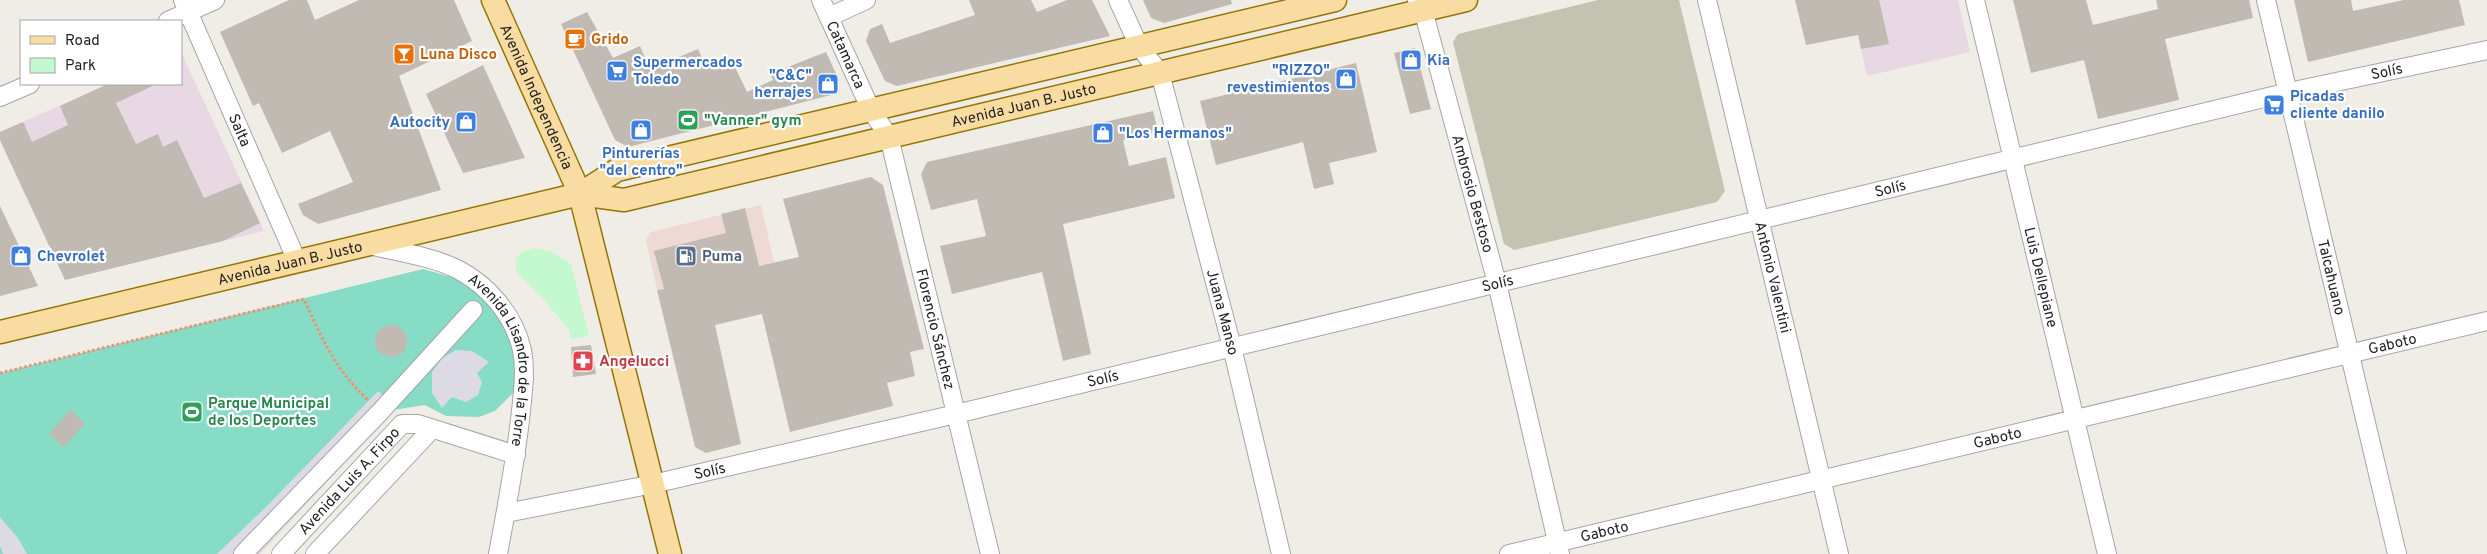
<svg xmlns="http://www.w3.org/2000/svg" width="2487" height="554" font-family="Overpass,sans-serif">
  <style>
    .commercial { fill: #efd9d5 }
    .industrial { fill: #e8d8e3 }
    .construction { fill: #c2c4b1 }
    .park { fill: #c4f8ce }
    .pitch { fill: #86dcc4 }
    .plaza { fill: #dbdae5 }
    .building { fill: #c0bab2 }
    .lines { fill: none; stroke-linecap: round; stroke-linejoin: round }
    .minor-casing { stroke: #a6a6a6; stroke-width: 20 }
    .major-casing { stroke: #957505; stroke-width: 25 }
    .path { stroke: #f58d71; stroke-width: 3; stroke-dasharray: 2.5 2.5; stroke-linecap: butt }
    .minor { stroke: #fff; stroke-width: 18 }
    .major { stroke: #f9dca1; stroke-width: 22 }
    .labels { text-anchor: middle; stroke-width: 4.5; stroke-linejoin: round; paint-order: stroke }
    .food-label { font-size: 15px; font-weight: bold; fill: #c56008; stroke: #fff; text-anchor: start }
    .street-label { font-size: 15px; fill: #1f1f1f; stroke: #fff }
    .shop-label { font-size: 15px; font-weight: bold; fill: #366cbe; stroke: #fff; text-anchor: start }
    .leisure-label { font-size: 15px; font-weight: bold; fill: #27864d; stroke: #fff; text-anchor: start }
    .service-label { font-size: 15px; font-weight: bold; fill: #4e5e75; stroke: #fff; text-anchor: start }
    .health-label { font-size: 15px; font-weight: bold; fill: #be3a42; stroke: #fff; text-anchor: start }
  </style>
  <rect width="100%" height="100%" fill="#efede6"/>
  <path class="commercial" d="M761,205L774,262L657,290L646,240L651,232Z"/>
  <path class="industrial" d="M1879,0H1958L1970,52L1867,76L1861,49Z
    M181,52L264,231L93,273L51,184L26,197L0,140V132L108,84H181Z"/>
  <path class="construction" d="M1598,0H1679L1725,191L1717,202L1514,250L1504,244L1453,42L1458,34Z"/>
  <path class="park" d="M535,248L552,252L571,264L589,336L571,339L569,330L542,297L517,273L515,259L523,251Z"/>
  <path class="pitch" d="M423,269L462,280L493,301L511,337L517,372L513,393L495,411L479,417L446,416L425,405L380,412L243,554H0V373Z"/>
  <path class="plaza" d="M456,350L472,351L489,362L477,373L482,382L478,395L466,402L452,397L442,408L432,393V372L442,358Z
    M378,391L396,408L260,554H217L268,505Z
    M0,517L18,538L27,554H3L0,546Z"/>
  <path class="building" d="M289,0H307L315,20L359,0H454L472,41L399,76L441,190L318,224L303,215L298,204L353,182L330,131L282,153L259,103L253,106L220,32Z
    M969,0H1031L1037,12L1067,0H1092L1110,36L897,86L885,81L866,41L870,29L882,24L890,43L975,15Z
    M1143,0H1231L1232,4L1164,23L1151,18Z
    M1795,0H1879L1889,44L1861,49L1858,35L1806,45Z
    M2013,0H2086L2093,25L2158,9L2156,0H2249L2253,18L2165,39L2179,100L2098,119L2084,60L2031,73Z
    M2294,0H2351L2353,11L2404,0H2459L2465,25L2308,62Z
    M587,12L613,58L640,46L650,69L698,49L706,66L730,57L747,92L773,80L770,74L826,52L839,80L831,95L628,147L615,140L561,24Z
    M1415,48L1431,109L1410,114L1394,53Z
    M1356,63L1377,152L1329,163L1334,184L1314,189L1303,142L1216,165L1200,101Z
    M483,65L525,158L463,173L426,94Z
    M108,84H157L116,103L136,144L158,134L163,147L177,140L204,198L241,183L260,223L223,241L65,280L0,140V132L23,122L32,142L68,125L60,106Z
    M1153,111L1158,131L1123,140L1129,166L1166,157L1175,198L1063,224L1091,354L1063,361L1042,272L952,294L940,246L986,236L977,199L931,210L921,174L927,162Z
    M871,177L883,185L924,349L910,352L915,376L887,383L893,406L790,432L762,314L715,325L741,444L706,453L695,447L657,290L664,289L654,251L726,233L721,214L745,208L759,266L799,257L783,199Z
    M0,206L38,286L0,296Z
    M375 341a16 16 0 1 1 32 0a16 16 0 1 1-32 0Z
    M591,345L596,374L573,377L571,347Z
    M70,410L85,424L64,447L49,434Z"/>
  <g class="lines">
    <g class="minor-casing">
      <g id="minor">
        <path id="s1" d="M183,0L297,261"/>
        <path id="s2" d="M821,0L871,110L889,137L990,554"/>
        <path id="s3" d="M1118,0L1139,46L1160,73L1232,347L1281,554"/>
        <path id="s4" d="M1417,0L1423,10L1497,283L1560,554"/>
        <path id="s5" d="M1707,0L1839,554"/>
        <path id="s6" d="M1975,0L2107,554"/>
        <path id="s7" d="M2266,0L2397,554"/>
        <path d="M829,17L866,0"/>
        <path d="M168,21L215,0"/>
        <path d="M0,97L30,84"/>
        <path id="s8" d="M369,245C398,252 430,256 457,269C488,285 514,315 522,350C526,370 523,391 521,411C516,459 507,506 498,554"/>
        <path id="s9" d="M506,513L653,484L956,414L2289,92L2487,50"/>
        <path d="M243,554L380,412L473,310"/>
        <path id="s10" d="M281,554L402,424H418L516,455"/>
        <path d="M315,554L432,429"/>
        <path id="s11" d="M1509,554L2487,321"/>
      </g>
    </g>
    <g class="major-casing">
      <g id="major">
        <path id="s12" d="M493,0L580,194L670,554"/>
        <path id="s13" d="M580,194L624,200L1466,0"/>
        <path id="s14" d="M0,332L580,194L617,170L1335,0"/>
      </g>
    </g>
    <path class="path" d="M0,373L304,299C323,341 335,369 369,401"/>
    <use href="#minor" class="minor"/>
    <use href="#major" class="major"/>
  </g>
  <defs>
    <g id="cafe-square" transform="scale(1.125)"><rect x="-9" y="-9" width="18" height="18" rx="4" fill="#e8710a" stroke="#fff"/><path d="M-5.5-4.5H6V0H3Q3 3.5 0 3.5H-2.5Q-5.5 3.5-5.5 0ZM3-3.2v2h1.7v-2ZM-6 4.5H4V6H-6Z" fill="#fff"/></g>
    <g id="bar-square" transform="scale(1.125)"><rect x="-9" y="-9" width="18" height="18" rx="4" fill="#e8710a" stroke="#fff"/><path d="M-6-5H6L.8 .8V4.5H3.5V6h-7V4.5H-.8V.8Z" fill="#fff"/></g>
    <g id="shop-square" transform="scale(1.125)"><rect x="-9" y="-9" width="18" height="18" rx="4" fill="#3f7fe0" stroke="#fff"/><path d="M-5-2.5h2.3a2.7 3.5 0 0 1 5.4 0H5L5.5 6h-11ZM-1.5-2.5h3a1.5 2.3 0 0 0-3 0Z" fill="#fff"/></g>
    <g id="supermarket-square" transform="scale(1.125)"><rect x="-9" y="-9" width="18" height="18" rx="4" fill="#3f7fe0" stroke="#fff"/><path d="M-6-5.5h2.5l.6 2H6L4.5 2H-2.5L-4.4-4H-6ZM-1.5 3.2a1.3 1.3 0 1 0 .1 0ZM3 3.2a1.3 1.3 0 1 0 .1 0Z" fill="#fff"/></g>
    <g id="stadium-square" transform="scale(1.125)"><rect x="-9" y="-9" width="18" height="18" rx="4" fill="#2e9e5b" stroke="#fff"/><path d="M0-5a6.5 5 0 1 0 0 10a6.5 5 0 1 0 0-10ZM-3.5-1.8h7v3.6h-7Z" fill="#fff"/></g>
    <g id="fuel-square" transform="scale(1.125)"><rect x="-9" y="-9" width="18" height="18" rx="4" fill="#5c6f8a" stroke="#fff"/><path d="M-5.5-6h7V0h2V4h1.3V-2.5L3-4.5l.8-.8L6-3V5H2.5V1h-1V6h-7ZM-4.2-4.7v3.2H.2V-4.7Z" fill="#fff"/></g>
    <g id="pharmacy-square" transform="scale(1.125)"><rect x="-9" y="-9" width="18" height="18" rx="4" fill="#e0444e" stroke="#fff"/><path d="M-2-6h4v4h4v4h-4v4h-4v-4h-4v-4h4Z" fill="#fff"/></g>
  </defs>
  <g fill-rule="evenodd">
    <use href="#cafe-square" x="575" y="39"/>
    <use href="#bar-square" x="404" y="54"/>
    <use href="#shop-square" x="1411" y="60"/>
    <use href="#supermarket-square" x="617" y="71"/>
    <use href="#shop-square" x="1346" y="79"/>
    <use href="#shop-square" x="828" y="84"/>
    <use href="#supermarket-square" x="2274" y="105"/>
    <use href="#stadium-square" x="688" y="120"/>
    <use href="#shop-square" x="466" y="122"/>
    <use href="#shop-square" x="641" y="130"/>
    <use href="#shop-square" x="1103" y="133"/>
    <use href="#shop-square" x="21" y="256"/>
    <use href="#fuel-square" x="686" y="256"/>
    <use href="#pharmacy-square" x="583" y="361"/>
    <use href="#stadium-square" x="192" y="412"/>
  </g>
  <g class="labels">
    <g class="food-label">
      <text x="591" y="44">Grido</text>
      <text x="420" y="59">Luna Disco</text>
    </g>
    <g class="street-label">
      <text dy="5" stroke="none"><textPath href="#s2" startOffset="60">Catamarca</textPath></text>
      <text dy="5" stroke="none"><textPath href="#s9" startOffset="1932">Solís</textPath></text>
      <text dy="5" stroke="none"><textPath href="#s12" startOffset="106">Avenida Independencia</textPath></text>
      <text dy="5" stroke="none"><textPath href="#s13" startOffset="455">Avenida Juan B. Justo</textPath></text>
      <text dy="5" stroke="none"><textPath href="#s1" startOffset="142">Salta</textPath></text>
      <text dy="5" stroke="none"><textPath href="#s9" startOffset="1422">Solís</textPath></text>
      <text dy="5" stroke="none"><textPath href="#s4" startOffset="202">Ambrosio Bestoso</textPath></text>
      <text dy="5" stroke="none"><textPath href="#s14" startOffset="298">Avenida Juan B. Justo</textPath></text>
      <text dy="5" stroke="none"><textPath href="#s5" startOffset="285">Antonio Valentini</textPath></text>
      <text dy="5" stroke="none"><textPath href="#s6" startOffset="285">Luis Dellepiane</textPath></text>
      <text dy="5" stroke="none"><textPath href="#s7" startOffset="285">Talcahuano</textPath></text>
      <text dy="5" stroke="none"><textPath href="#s9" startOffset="1018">Solís</textPath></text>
      <text dy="5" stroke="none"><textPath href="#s3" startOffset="332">Juana Manso</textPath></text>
      <text dy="5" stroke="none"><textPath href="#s2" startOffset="351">Florencio Sánchez</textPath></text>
      <text dy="5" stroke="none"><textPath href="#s11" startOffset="908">Gaboto</textPath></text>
      <text dy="5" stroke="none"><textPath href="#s8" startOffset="201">Avenida Lisandro de la Torre</textPath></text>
      <text dy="5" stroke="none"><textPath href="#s9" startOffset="612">Solís</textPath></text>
      <text dy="5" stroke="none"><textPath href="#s11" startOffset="502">Gaboto</textPath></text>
      <text dy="5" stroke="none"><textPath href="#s9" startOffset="208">Solís</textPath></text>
      <text dy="5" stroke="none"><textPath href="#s10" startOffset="100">Avenida Luis A. Firpo</textPath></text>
      <text dy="5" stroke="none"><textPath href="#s11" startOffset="98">Gaboto</textPath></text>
    </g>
    <g class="shop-label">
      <text x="1427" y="65">Kia</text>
      <text x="633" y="67">Supermercados<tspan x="633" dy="17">Toledo</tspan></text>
      <text x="1330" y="75" text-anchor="end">"RIZZO"<tspan x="1330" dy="17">revestimientos</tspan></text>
      <text x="812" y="80" text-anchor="end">"C&amp;C"<tspan x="812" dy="17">herrajes</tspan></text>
      <text x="2290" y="101">Picadas<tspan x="2290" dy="17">cliente danilo</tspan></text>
      <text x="450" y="127" text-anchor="end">Autocity</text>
      <text x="1119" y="138">"Los Hermanos"</text>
      <text x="641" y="158" text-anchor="middle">Pinturerías<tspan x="641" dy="17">"del centro"</tspan></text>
      <text x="37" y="261">Chevrolet</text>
    </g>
    <g class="leisure-label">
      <text x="704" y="125">"Vanner" gym</text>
      <text x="208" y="408">Parque Municipal<tspan x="208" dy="17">de los Deportes</tspan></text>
    </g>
    <g class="service-label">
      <text x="702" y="261">Puma</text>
    </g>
    <g class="health-label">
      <text x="599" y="366">Angelucci</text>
    </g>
  </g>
  <rect x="20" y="20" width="162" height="65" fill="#ffffff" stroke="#a5a5a5"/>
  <rect x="30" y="36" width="25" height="8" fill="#f9dca1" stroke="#a5a5a5"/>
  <text x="65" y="45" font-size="15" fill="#1f1f1f">Road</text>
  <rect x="30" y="58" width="25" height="15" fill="#c4f8ce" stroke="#a5a5a5"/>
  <text x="65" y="70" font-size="15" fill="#1f1f1f">Park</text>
</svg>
